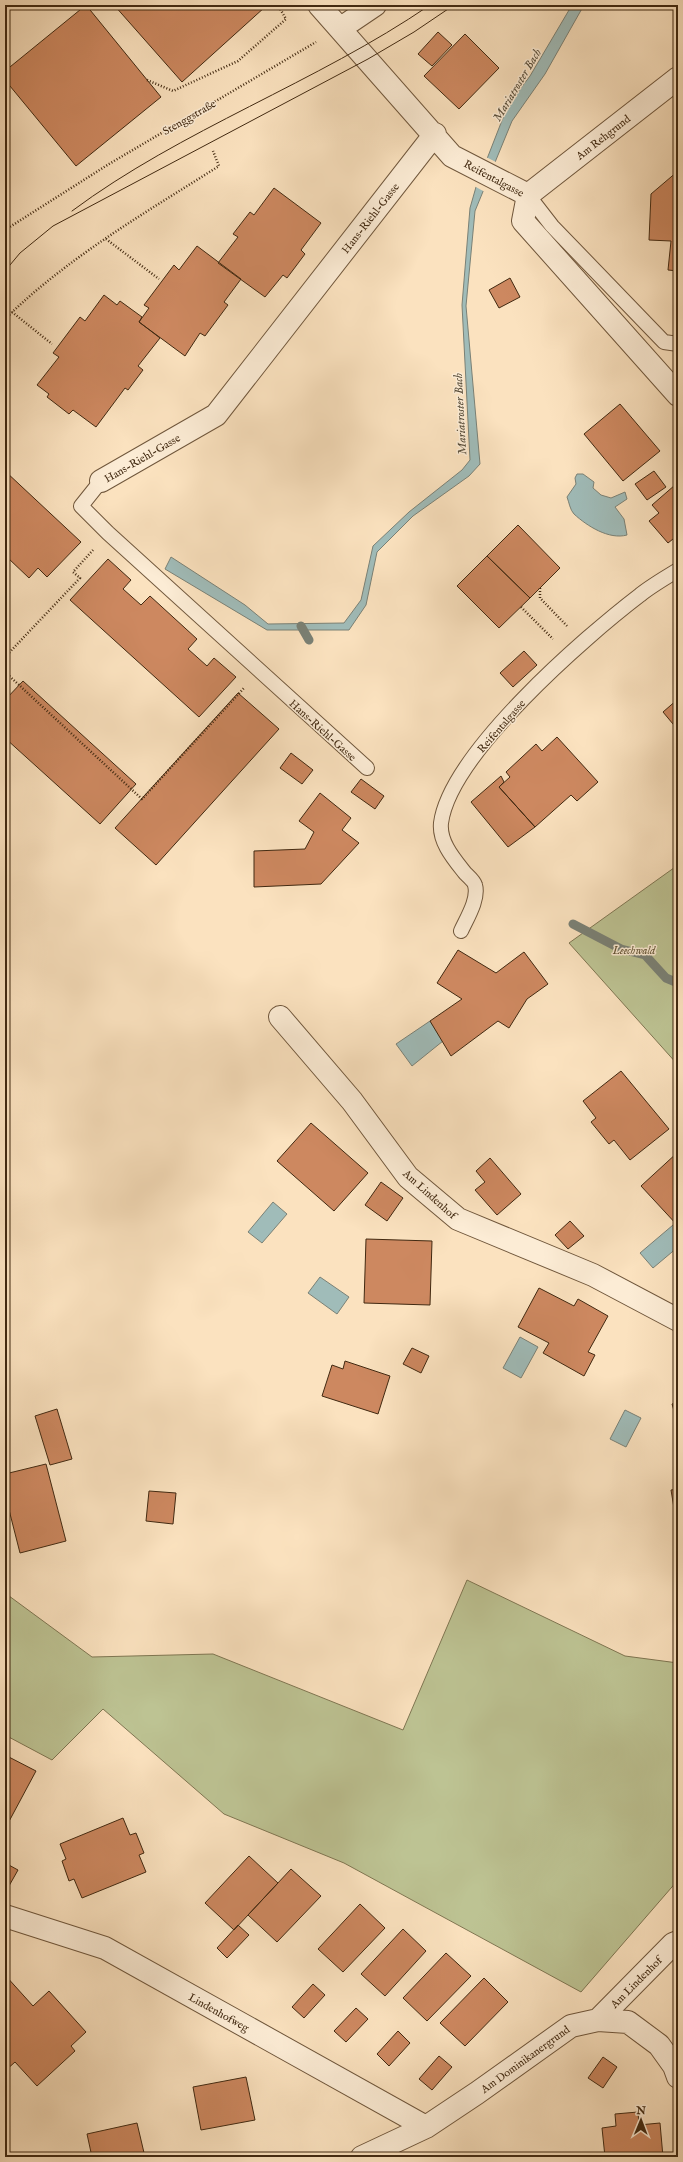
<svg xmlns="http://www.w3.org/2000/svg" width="683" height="2162" font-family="'IM FELL English',serif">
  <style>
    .green { fill: #bdc393; stroke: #7f7652 }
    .water { fill: #a0bcb9; stroke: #7a8176 }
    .pier { fill: #fbe2bf }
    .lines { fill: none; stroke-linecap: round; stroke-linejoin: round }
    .stream { stroke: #7a8176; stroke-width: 9 }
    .building { fill: #cd8860; stroke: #412911 }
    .service-casing { stroke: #70573c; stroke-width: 16 }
    .minor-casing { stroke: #70573c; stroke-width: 24 }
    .path { stroke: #412911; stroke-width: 2.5; stroke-dasharray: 1 2; stroke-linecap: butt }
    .service { stroke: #fcecd5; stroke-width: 14 }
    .minor { stroke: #fcecd5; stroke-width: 22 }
    .tram { stroke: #412911; stroke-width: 1 }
    .labels { text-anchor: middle; stroke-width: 3; stroke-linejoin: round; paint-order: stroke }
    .street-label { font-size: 11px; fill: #412911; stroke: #fcecd5 }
    .park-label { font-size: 11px; font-style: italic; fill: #605032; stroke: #fcecd5 }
    .water-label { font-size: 12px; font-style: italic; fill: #594e3b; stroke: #fcecd5 }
  </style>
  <rect width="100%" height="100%" fill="#fbe2bf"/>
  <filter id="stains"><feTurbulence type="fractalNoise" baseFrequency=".005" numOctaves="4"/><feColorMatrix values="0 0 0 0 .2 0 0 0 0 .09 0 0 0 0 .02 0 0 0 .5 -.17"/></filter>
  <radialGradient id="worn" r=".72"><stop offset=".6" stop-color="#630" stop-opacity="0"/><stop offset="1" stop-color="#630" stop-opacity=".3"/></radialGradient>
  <path class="green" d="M678,865V1065L569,943Z
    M467,1580L625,1656L678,1663V1880L581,1992L344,1863L224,1814L103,1709L52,1760L5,1735V1593L92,1657L213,1654L403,1730Z"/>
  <path class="water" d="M572,5H584L545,74L512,121L475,211L466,306L480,464L469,476L413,516L377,552L366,605L349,630H267L165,569L171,557L245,605L268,624L344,623L361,600L373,546L409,512L462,470L470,460L462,305L470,208L476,187L508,105L530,76Z
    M577,474H583L594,482L593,488L601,495L611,498L625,492L627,499L615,507L624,519L627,535C609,540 587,526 574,514C570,510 569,502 567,497L576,484L575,478Z
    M430,1021L443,1041L412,1066L396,1044Z
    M273,1202L287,1214L262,1243L248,1232Z
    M673,1225L678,1231V1247L653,1268L640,1253Z
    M320,1277L349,1297L337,1314L308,1293Z
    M520,1337L538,1347L521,1378L503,1368Z
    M625,1410L641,1418L626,1447L610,1439Z"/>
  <path class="pier" d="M486,157L498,163L485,192L474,186Z"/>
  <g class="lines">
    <path class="stream" d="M301,626L309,640
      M573,924L621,949L645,955L666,978L678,983"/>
  </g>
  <path class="building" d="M86,5L161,97L76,166L5,80V71Z
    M114,5H263L265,7L182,82Z
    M438,32L452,45L432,66L418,54Z
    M465,34L499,68L459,109L424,76Z
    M678,171V271L668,270L671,241L649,240L651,194Z
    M274,188L321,223L301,250L305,254L287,278L283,275L265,297L218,263L238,237L233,234L250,212L254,215Z
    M197,246L241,279L224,302L228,305L205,336L200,333L185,356L139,322L149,308L144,305L174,265L179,270Z
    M510,278L520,297L499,308L489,290Z
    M104,295L117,305L120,301L142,317L139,322L160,338L138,366L143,370L128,390L125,388L96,427L73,410L69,414L47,397L49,394L37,385L59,357L53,353L80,317L85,321Z
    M620,404L660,451L623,481L584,434Z
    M5,471L81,542L47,577L38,568L29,578L8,558L5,561Z
    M654,471L666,487L647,500L635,484Z
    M675,485L678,488V535L668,543L649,521L659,513L652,505Z
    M518,525L560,568L530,598L487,556Z
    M487,556L530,598L499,628L457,586Z
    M108,559L131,580L123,589L141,605L150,596L197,639L188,649L207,666L214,658L236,677L199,717L70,600Z
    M524,651L537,665L513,687L500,673Z
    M23,681L136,784L100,824L5,738V700Z
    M238,693L279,729L156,865L115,828Z
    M678,699V730L663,712Z
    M557,737L598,782L577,801L571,795L535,827L499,787L510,777L506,772L536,744L542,751Z
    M291,753L313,770L302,784L280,768Z
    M501,776L504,782L499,787L535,827L508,847L471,802Z
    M361,779L384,796L375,809L351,792Z
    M320,793L351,818L342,830L359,843L321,884L254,887V851L305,849L314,832L299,821Z
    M458,950L496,973L524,952L548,984L527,999L509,1028L498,1021L451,1056L430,1021L462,999L437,983Z
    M621,1071L669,1129L630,1160L614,1140L609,1144L591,1122L596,1118L583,1101Z
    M311,1123L368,1173L334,1211L277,1161Z
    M678,1152V1226L641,1186Z
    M490,1158L521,1194L497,1215L475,1190L485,1182L476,1171Z
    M381,1182L403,1198L387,1221L365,1205Z
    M570,1221L584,1236L568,1249L555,1235Z
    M366,1239L432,1241L430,1305L364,1303Z
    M539,1288L574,1306L578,1299L608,1316L588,1352L595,1355L584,1376L543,1353L549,1343L518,1327Z
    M412,1348L429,1356L421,1373L403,1364Z
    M345,1361L390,1376L378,1414L322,1396L332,1365L343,1369Z
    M678,1402V1424L672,1404Z
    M57,1409L72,1459L50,1465L35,1416Z
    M46,1464L66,1541L20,1553L5,1494V1474Z
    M678,1489V1532L671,1490Z
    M149,1491L176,1493L173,1524L146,1521Z
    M5,1755L36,1771L6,1827L5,1826Z
    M123,1818L130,1835L136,1833L144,1853L139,1855L146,1872L82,1898L74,1879L69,1881L62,1861L66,1859L60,1844Z
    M249,1856L278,1883L234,1930L205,1903Z
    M7,1864L18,1870L5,1893V1868Z
    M291,1869L321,1896L277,1942L248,1915Z
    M360,1904L385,1928L343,1972L318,1949Z
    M238,1925L249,1935L227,1958L217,1948Z
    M403,1929L426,1951L385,1996L361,1974Z
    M446,1953L471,1976L427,2021L403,1998Z
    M5,1975L33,2006L49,1991L86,2032L71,2046L75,2051L37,2086L15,2062L5,2071Z
    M484,1978L508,2002L465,2046L440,2023Z
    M313,1984L325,1995L304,2018L292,2007Z
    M356,2008L368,2019L346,2042L334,2031Z
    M398,2031L410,2043L389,2066L377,2054Z
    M439,2056L452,2067L432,2090L419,2079Z
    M603,2057L617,2067L603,2088L588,2078Z
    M246,2077L255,2120L201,2130L193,2087Z
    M638,2112L639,2125L660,2123L663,2157H605L602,2128L616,2126L615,2114Z
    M137,2123L145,2157H92L87,2134Z"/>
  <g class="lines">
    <g class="service-casing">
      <path id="service" d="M528,195L552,226L664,342L678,344
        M101,481L81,506L108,533L367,768
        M461,931C467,918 479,899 475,885C474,881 468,876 465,873C454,859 439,842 441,823C450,754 585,637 640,595C651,586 665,578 678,570"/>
    </g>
    <g class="minor-casing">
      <path id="minor" d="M319,5L452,156L528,195
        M341,28L375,5
        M528,195L523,221L678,395
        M528,195L678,78
        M101,481L216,415L435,134
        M280,1017L352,1101L408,1177L458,1219L593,1275L678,1320
        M5,1916L105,1948L426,2127
        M598,2020L673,1944L678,1942
        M362,2157L426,2127L477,2093L571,2026L598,2020L628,2022L659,2045L674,2066L678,2077"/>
    </g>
    <path class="path" d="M147,80L173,91L238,61L286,19L279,7
      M5,230L109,164L316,42
      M106,239L159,279
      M12,312L52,344
      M5,319C68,257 145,213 219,166L213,151
      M540,588V598L567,626
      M521,607L553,639
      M5,657L80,578L73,572L93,550
      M5,672L142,799L244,688"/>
    <use href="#service" class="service"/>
    <use href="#minor" class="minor"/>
    <path class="tram" d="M72,211C182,129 316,83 430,5
      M5,271L20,253L53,226L368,59L414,32L454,5"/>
  </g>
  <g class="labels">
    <g class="street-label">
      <text transform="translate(189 117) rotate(-30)" y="4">Stenggstraße</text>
      <text transform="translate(603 137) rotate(-38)" y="4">Am Rehgrund</text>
      <text transform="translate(494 178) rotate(28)" y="4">Reifentalgasse</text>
      <text transform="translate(370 218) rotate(-52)" y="4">Hans-Riehl-Gasse</text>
      <text transform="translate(142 458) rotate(-30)" y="4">Hans-Riehl-Gasse</text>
      <text transform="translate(501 726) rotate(-49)" y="4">Reifentalgasse</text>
      <text transform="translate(323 730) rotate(42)" y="4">Hans-Riehl-Gasse</text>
      <text transform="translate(430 1194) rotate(42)" y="4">Am Lindenhof</text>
      <text transform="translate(636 1982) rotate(-45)" y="4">Am Lindenhof</text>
      <text transform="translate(219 2012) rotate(29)" y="4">Lindenhofweg</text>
      <text transform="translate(525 2059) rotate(-36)" y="4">Am Dominikanergrund</text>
    </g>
    <g class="park-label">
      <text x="634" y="954">Leechwald</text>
    </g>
    <g class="water-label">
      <text transform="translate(517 85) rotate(-59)" y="4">Mariatroster Bach</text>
      <text transform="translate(460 414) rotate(-93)" y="4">Mariatroster Bach</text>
    </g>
  </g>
  <rect width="683" height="2162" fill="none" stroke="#fbe2bf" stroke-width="20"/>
  <rect x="6" y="6" width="671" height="2150" fill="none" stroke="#412911" stroke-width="2"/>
  <rect x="10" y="10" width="663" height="2142" fill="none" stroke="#412911"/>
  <g transform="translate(641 2120) rotate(1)" stroke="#fcecd5" stroke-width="3" paint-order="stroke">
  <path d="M0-3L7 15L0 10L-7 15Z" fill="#412911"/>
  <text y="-6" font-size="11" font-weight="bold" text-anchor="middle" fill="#412911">N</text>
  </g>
  <rect width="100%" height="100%" filter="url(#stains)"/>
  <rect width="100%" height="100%" fill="url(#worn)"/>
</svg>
